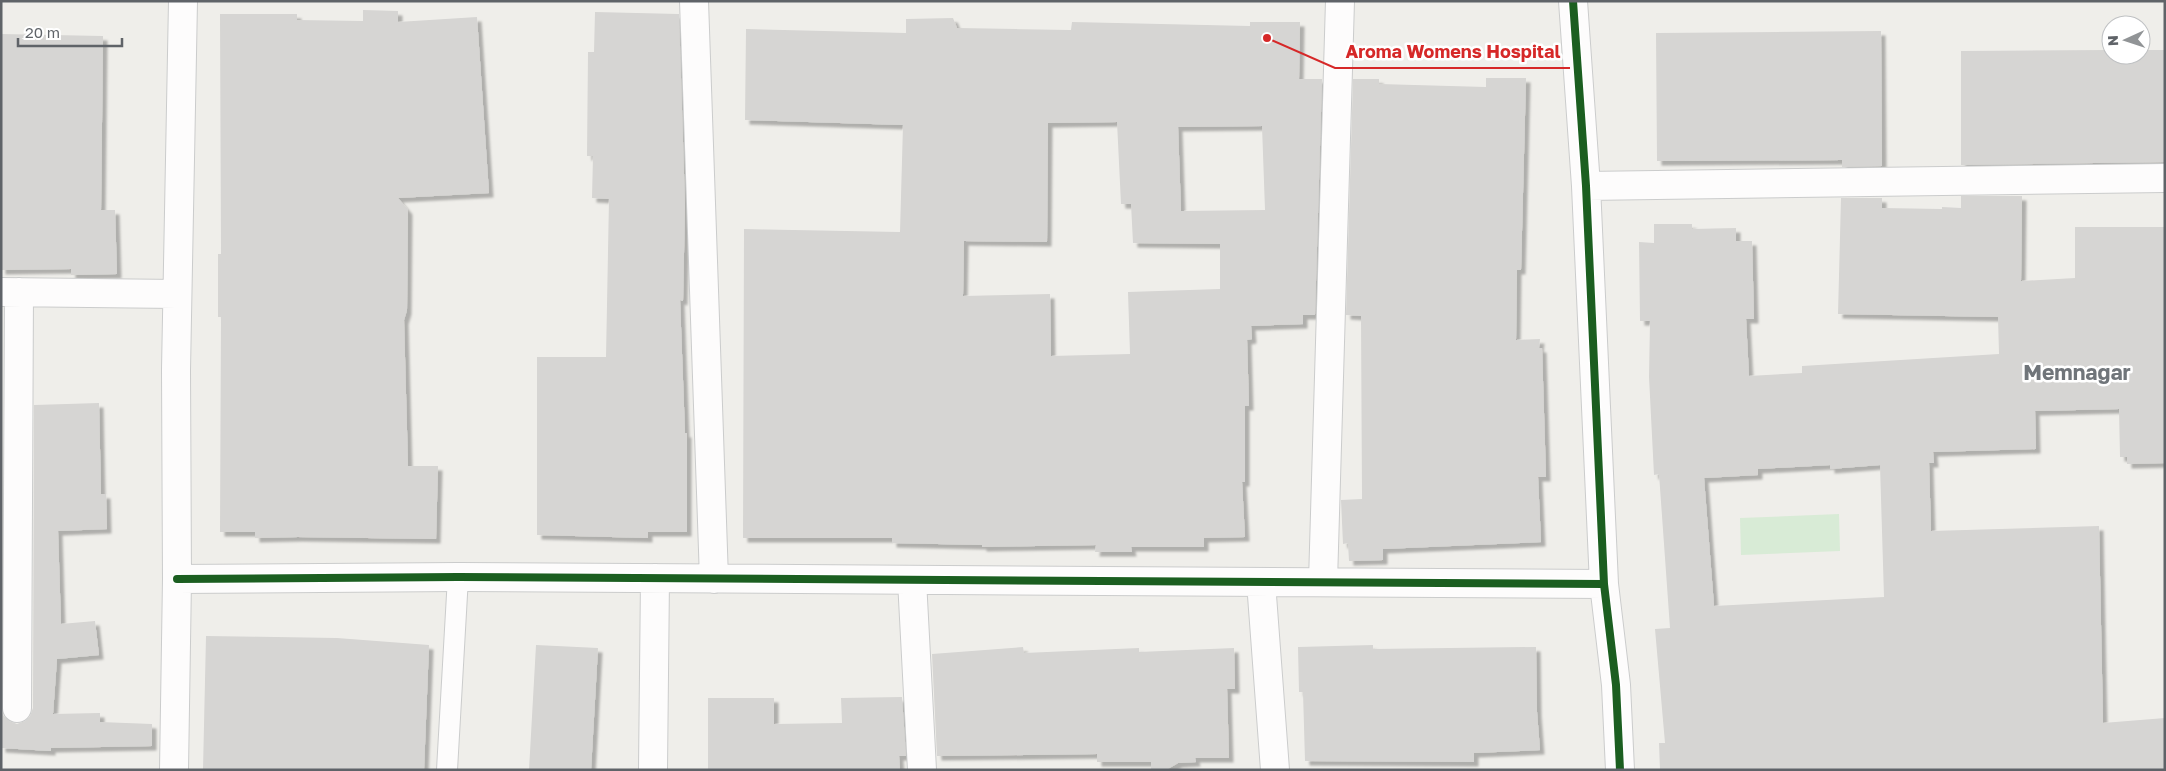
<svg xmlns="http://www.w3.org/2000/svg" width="2166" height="771" font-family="'Golos Text',sans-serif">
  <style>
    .green { fill: #d8ebd6 }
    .building { fill: #d6d5d3; fill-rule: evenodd; filter: url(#shadow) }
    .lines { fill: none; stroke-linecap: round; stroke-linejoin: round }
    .lane-casing { stroke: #cbcccc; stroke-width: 22 }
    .street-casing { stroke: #cbcccc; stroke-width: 30 }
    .lane { stroke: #fdfcfc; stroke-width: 20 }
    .street { stroke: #fdfcfc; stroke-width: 28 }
    .cycleway-casing { stroke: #fff; stroke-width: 11 }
    .cycleway { stroke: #1b5e20; stroke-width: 8 }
    .labels { text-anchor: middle; stroke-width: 5; stroke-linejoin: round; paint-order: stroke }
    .district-label { font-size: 21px; font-weight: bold; fill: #70757a; stroke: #fff }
    .leader { fill: none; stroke: #d62828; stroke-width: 2 }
    .callout-dot { fill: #d62828; stroke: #fff; stroke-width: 2 }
    .callout-label { font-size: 18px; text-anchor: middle; font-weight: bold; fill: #d62828; stroke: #fff; stroke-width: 5; stroke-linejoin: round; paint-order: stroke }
  </style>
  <defs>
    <filter id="shadow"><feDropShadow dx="4.5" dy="4.5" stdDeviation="1" flood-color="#0004"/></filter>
  </defs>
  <rect width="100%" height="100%" fill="#efeeea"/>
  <path class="green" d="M1839,514L1840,551L1741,555L1740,518Z"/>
  <path class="building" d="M363,10L398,11V22L477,17L489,193L398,198L408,210L407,310L404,320L408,466H438L436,539L298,537L255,538V532H220L221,317H218V254H221L220,14H297V20L363,21Z
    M595,12L679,14L685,205L683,301L680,300L685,433H687V532H648V538L537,535V357H606L609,199L592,198L593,156H587L588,52H594Z
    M953,18L957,28L1071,30L1072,22L1250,26V22H1300L1299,79H1322L1315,315H1303V324L1251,326L1252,339L1247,340L1249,406H1245V482H1242L1245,537L1204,538V547H1131L1132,552H1095L1096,545L982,547V545L892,543V538H743L744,229L900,232L903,125L745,120L746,29L906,33V19ZM1117,122L1121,204H1131L1133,243L1220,244V289L1128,292L1130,354L1051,356L1050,294L963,296L964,241L1047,242L1048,123ZM1262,126L1265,210L1181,211L1178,127Z
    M1881,31L1882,166L1842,167V160L1657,161L1656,33Z
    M1,34L103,36L101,210H115L117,274L71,275V269L1,270Z
    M2111,50V55H2141V50H2165V162L1961,165V51Z
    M1486,78H1526L1521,270H1517L1516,340L1540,339L1539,348H1542L1546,477H1538L1541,542L1383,549V560L1349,561L1348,543L1343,544L1341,500L1362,499L1361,316L1346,315L1353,79H1379V84L1486,87Z
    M1961,196H2022L2021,281L2075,278V227H2165V463L2127,464V457H2120L2119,409L2035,411L2036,449L1933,452L1934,463H1929L1931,531L2099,526L2103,723L2165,718V770H1660L1659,743H1665L1655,629L1670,628L1659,474L1654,475L1649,377L1650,321H1640L1639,242L1654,243V224H1692V229L1736,228V241H1752L1754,319H1746L1749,376L1802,373V366L1999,354L1998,317L1838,314L1841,198H1882V208L1942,209V207L1961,208ZM1830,465V469L1880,465L1884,597L1714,606L1704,478L1758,475V469Z
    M99,403L101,494H106L107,529L58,531L61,624L95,621L99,655L57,659L53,714L100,713V722L152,724V746L51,748V751L1,748V405V708L3,715L9,721L17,724L25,721L30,716L33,708L34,405Z
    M206,636L337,638L429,645L424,770H203Z
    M536,645L598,648L591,770H529Z
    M1373,645V649L1536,647L1537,712L1540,750L1474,753V762L1305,761L1303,692H1299L1298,647Z
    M1023,647L1024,653L1139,648V652L1234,648L1235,689H1227L1229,758H1195L1196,762L1178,763L1166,770H1151V762H1097V754L937,756L932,654Z
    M902,697L906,756H899L900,770H708V698H774V724L842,723L841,698Z"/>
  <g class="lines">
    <g class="lane-casing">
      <path id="lane" d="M447,770L458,577"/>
    </g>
    <g class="street-casing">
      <path id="street" d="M694,1L714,579
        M1573,1L1586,186L1604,584L1616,685L1620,770
        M1586,186L2165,178
        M1,292L177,294
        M177,579L458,577L1604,584
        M912,580L922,770
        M1261,582L1275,770
        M1323,582L1340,1
        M17,708L19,292
        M174,770L177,579L176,370L183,1
        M653,770L655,578"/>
    </g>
    <use href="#lane" class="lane"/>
    <use href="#street" class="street"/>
    <g class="cycleway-casing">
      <path id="cycleway" d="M1573,1L1586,186L1604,584L1616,685L1620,770
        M177,579L458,577L1604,584"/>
    </g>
    <use href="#cycleway" class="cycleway"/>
  </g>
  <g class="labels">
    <g class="district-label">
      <text x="2077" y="380">Memnagar</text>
    </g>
  </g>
  <path class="leader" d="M1267 38L1335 68H1570"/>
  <circle class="callout-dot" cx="1267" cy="38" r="5"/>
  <g class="callout-label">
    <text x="1453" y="58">Aroma Womens Hospital</text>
  </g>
  <rect width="2166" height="771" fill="none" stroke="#5f6368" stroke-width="5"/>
  <g transform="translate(2126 40) rotate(267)"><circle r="24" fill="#ffffff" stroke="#bfc1c3"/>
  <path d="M0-4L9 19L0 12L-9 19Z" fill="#919496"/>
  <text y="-8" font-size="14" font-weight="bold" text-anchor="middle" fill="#5f6368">N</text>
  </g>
  <path d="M18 38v8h104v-8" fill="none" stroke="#5f6368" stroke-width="2.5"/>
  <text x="25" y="38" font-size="15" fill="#5f6368" stroke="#ffffff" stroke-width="4" paint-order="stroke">20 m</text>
</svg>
